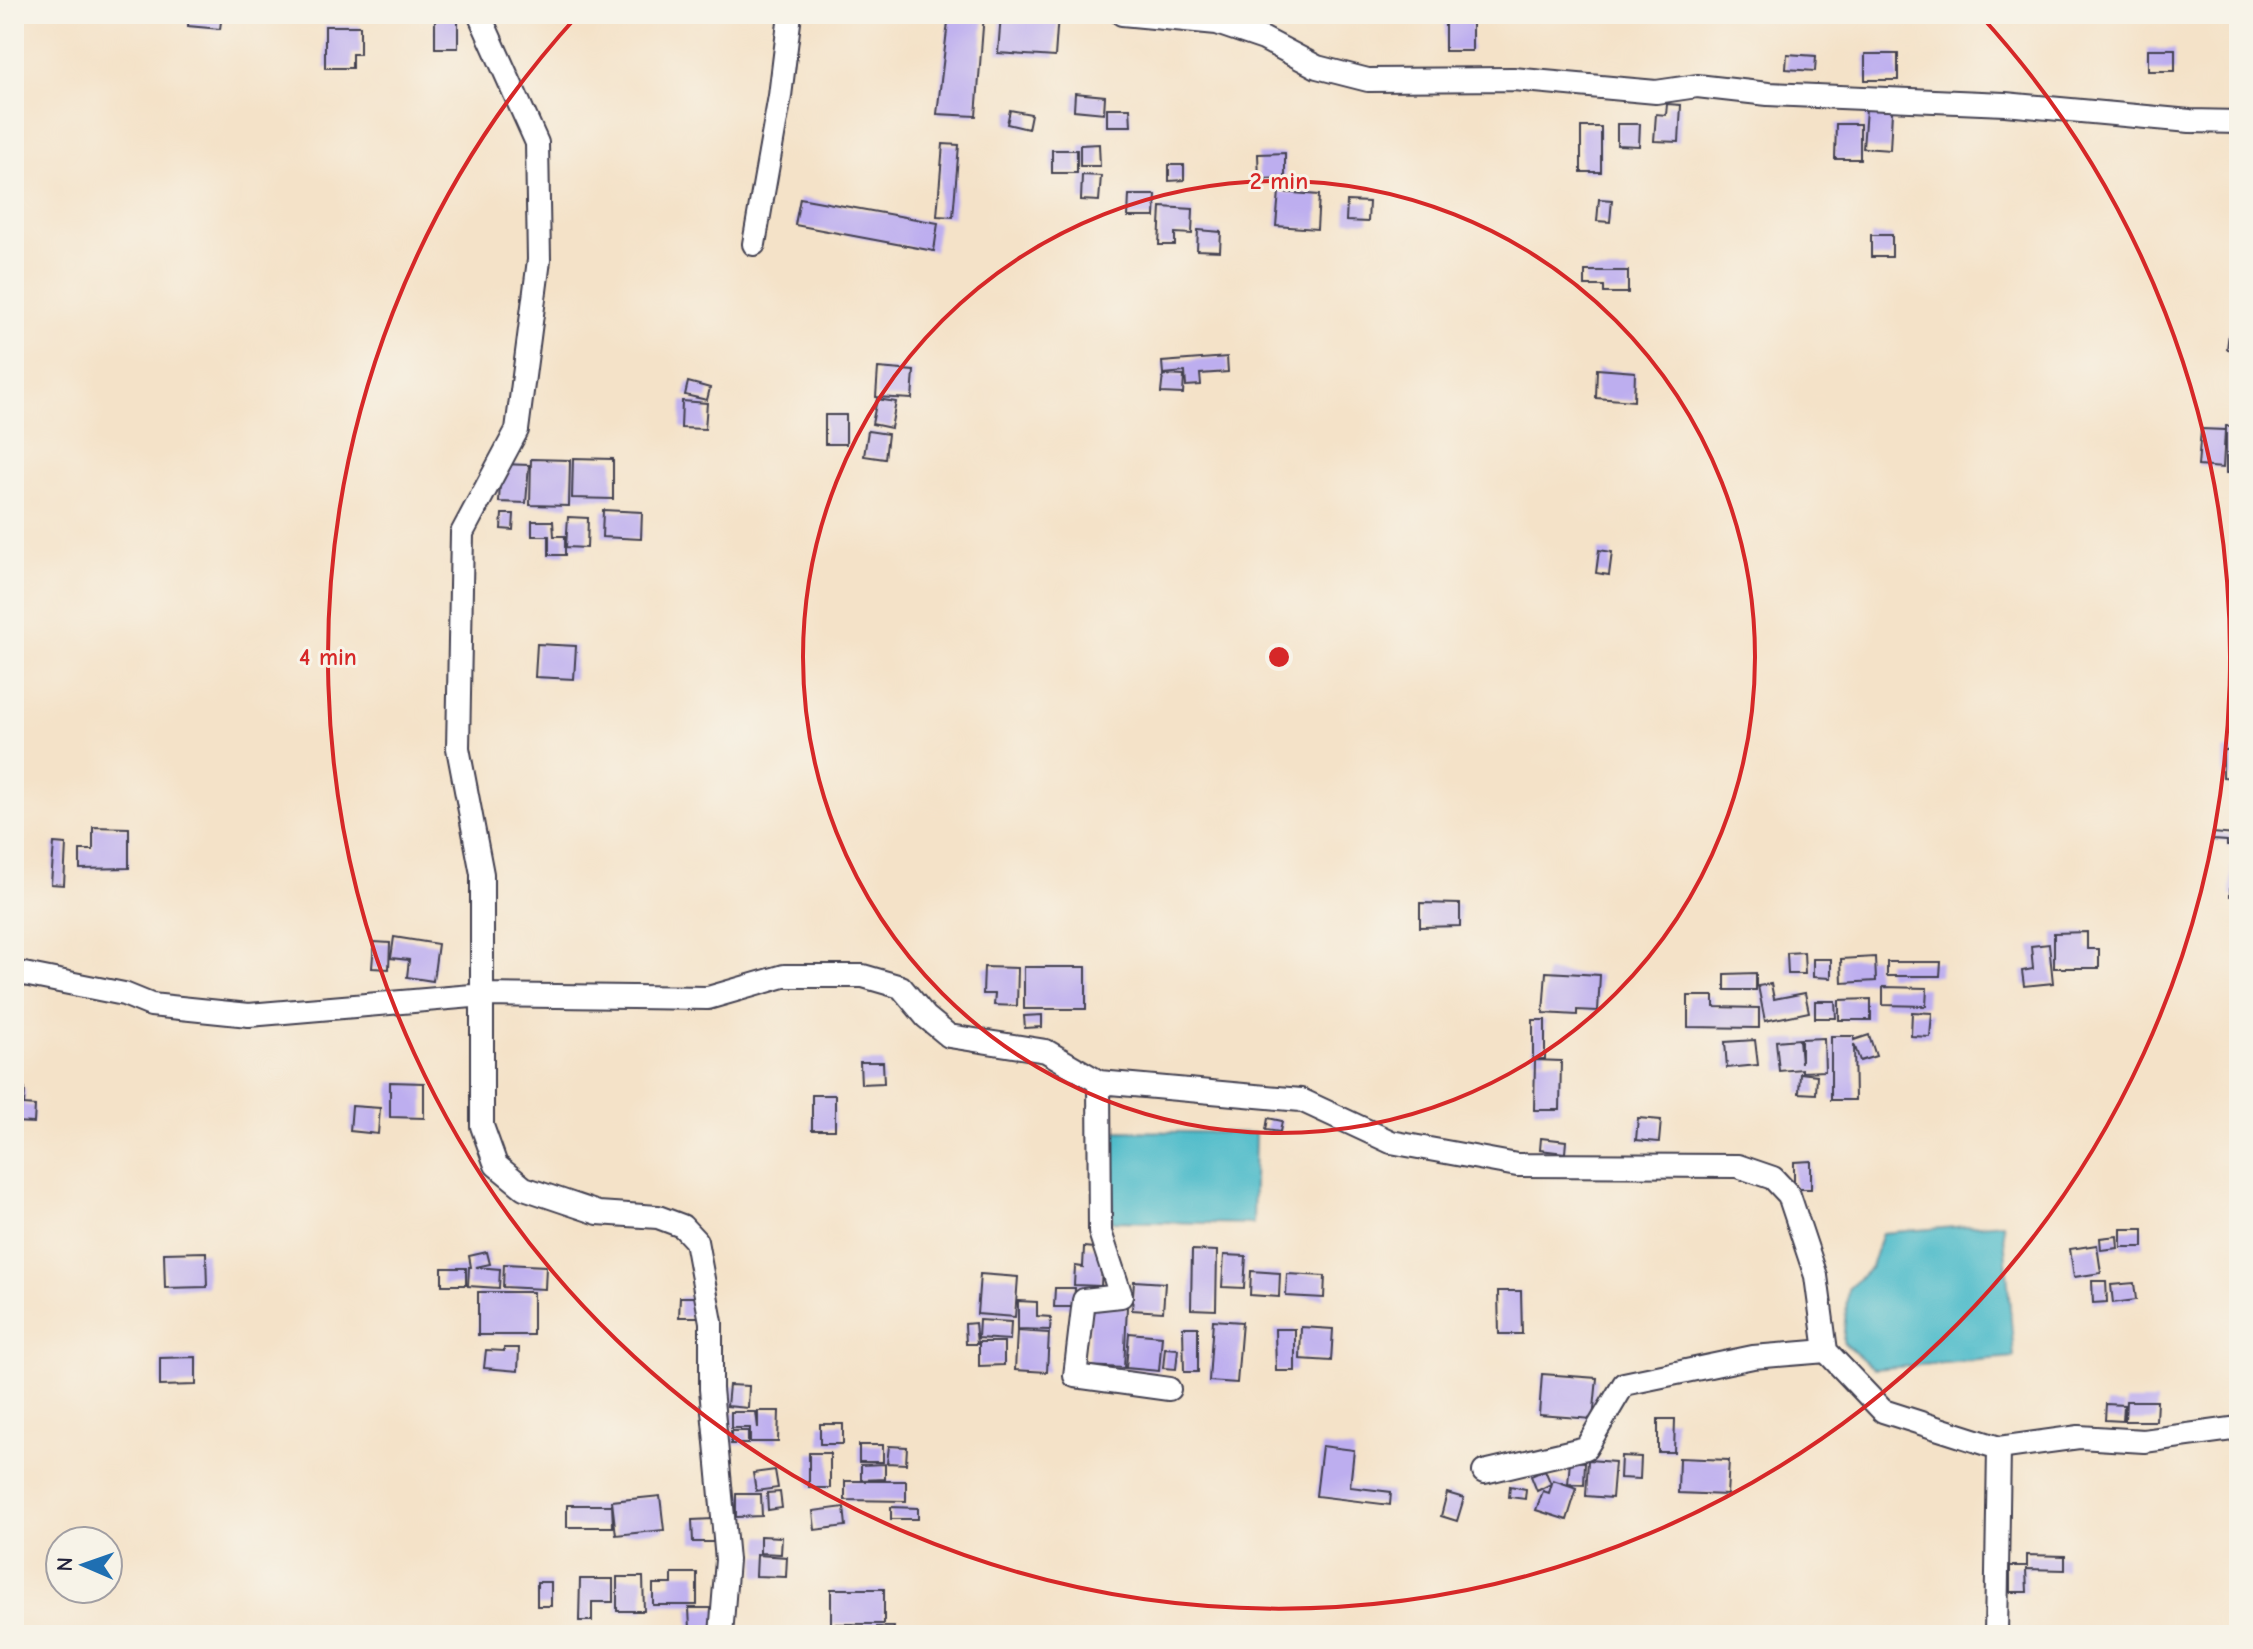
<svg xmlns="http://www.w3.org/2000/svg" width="2253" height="1649" font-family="'Comic Neue',sans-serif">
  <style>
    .water { fill: #4fbcca; stroke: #386f82; stroke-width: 2 }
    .building { fill: #bdaeef }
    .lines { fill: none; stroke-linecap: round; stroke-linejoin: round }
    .minor-casing { stroke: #423f50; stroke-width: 26 }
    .minor { stroke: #fff; stroke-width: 22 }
    .ring { fill: none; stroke: #d62828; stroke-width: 4 }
    .centre { fill: #d62828; stroke: #f7f3e8; stroke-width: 4 }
    .ring-label { font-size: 24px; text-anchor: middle; font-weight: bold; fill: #d62828; stroke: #f7f3e8; stroke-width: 6; stroke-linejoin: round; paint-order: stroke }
  </style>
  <rect width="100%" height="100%" fill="#f7f3e8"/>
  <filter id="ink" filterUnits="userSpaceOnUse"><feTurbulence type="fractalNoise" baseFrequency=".0125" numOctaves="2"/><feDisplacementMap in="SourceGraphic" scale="16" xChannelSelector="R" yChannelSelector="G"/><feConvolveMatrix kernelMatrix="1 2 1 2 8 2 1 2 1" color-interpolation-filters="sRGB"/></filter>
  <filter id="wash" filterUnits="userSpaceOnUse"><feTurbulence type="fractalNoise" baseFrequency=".006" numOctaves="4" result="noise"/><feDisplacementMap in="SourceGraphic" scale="32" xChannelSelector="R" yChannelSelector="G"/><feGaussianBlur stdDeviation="1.8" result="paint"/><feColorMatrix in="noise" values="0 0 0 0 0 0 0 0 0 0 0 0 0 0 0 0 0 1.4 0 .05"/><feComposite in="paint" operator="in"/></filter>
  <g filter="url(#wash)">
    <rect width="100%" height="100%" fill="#f4e2c8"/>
    <path class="water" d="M1114,1131L1255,1133L1253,1224L1112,1221Z
      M2003,1223L2014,1357L1874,1369L1843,1342L1848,1289L1871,1267L1882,1233Z"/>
    <g id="blocks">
      <path class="building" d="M189,14H222L220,29L188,26Z
        M949,14H984L976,116L937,114Z
        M1001,14H1058L1055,57L998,53Z
        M435,16H458V48H435Z
        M1445,21H1472V51H1445Z
        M325,26H360V54H352V68H325Z
        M2148,49H2175V71H2148Z
        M1787,54L1816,56L1815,71L1786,69Z
        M1865,54H1898V80H1865Z
        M1075,93L1105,96L1104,113L1074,110Z
        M1667,104L1681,105L1679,142L1654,141L1656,114L1666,115Z
        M1107,108H1130L1131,126H1107Z
        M1866,109L1892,111L1890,150L1863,148Z
        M1010,110L1031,114L1028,129L1007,124Z
        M1617,124H1640L1639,146L1617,145Z
        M1836,124H1860V159H1835Z
        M1581,127H1601V172H1581Z
        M943,144L959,145L953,217L937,216Z
        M1099,144L1100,166H1080V145Z
        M1052,150H1077V173H1052Z
        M1285,153V178L1259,179L1258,154Z
        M1169,165H1184V180L1169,181Z
        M1082,175L1101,176L1099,201L1081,200Z
        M1279,192L1319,195L1317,229L1276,226Z
        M1129,195H1156L1155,217H1128Z
        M800,198L938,223L934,251L795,225Z
        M1599,199L1612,200L1610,222L1597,221Z
        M1347,201L1369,202L1368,222L1346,221Z
        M1161,207L1193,209L1192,234L1175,233V245H1159Z
        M1198,230L1221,232L1220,251L1197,250Z
        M1871,235H1892V257H1871Z
        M1585,271H1628V293H1604V286H1585Z
        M2229,333L2239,334V350L2227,349Z
        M1227,357L1228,372L1200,374L1201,385L1186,386L1185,372L1163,374L1162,362Z
        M878,368L914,371L912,399L876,397Z
        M1597,369L1635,372L1634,401L1596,398Z
        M1163,375L1184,376L1183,394L1161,393Z
        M688,382L710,388L707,400L685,395Z
        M877,399L896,402L891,428L872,424Z
        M682,401L707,403L705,429L681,428Z
        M825,415H846V444H825Z
        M2226,426H2239V473H2226Z
        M2201,429L2225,430L2223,468L2198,466Z
        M868,431L888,434L885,459L864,456Z
        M573,458L613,459V499L572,498Z
        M531,459L570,460L569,506L530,505Z
        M501,464L529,465L526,503L499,502Z
        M603,510L642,512L641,539L602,537Z
        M502,514H514L513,530L501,529Z
        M568,517L588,518L587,548L566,547Z
        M532,521H553L554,536H565V555H549V536H532Z
        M1599,550L1612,552L1609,575L1596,573Z
        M537,644L576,646L574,679L535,677Z
        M2223,750H2239V778L2223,777Z
        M2236,822L2239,823V846H2227V841L2213,840V833L2235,835Z
        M93,827L129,828V868L80,869V850H93Z
        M54,843L66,844L64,885L51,884Z
        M2231,866L2239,867V896H2230Z
        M1420,903L1460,904V926L1420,927Z
        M2087,932V949H2099V968H2054V933Z
        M394,937L438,944L433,981L407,977L409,960L391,958Z
        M374,942L390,943L389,969L372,968Z
        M2049,944L2053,983L2024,986L2022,971L2033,969L2031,946Z
        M1804,952L1805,974H1788L1787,953Z
        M1875,957L1876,981L1842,983L1841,959Z
        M1813,959H1831V978L1813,977Z
        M1887,962H1941L1940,976H1887Z
        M984,967L1018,968L1017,1006L994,1005L995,994H983Z
        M1024,967H1086V1009H1024Z
        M1546,972L1600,975L1598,1011L1577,1010V1015L1543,1013Z
        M1756,973V990H1725V974Z
        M1771,984L1774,999L1805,993L1809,1012L1765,1021L1758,986Z
        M1883,987L1927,988L1926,1006L1883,1005Z
        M1688,996H1714V1007L1759,1008V1028L1688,1027Z
        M1871,999V1020H1839V1000Z
        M1815,1001H1835L1836,1018H1815Z
        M1912,1012L1932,1013L1930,1037L1911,1036Z
        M1042,1015V1027L1025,1028L1024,1016Z
        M1533,1020H1545V1059H1533Z
        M1869,1035L1876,1056L1860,1061L1854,1044L1855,1100H1831V1036H1854V1040Z
        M1824,1038L1825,1071L1802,1072V1069L1779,1071L1776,1041L1799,1039L1801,1063V1039Z
        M1755,1040L1758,1065L1727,1068L1725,1042Z
        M1535,1060L1561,1061L1560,1110H1534Z
        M860,1062H883L884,1083L861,1084Z
        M1800,1073L1817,1075L1816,1094L1799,1093Z
        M390,1082L424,1083V1118L390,1117Z
        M14,1088L25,1089L24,1105L35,1106L34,1123L14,1122Z
        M812,1095H835V1130H812Z
        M352,1106L380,1108L378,1134L350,1131Z
        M1268,1118L1282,1121L1280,1132L1266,1130Z
        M1638,1118L1661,1120L1659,1142L1636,1140Z
        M1541,1138L1566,1141L1565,1153L1540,1150Z
        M1811,1161V1189H1794V1162Z
        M2121,1229H2143V1247H2121Z
        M2117,1236L2118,1248L2101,1250L2100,1238Z
        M2097,1245L2101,1273L2074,1277L2070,1249Z
        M1084,1247L1103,1249L1101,1286L1074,1285L1075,1266L1083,1267Z
        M1192,1250L1217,1251L1216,1310L1191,1309Z
        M206,1252L207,1287L165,1288L164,1253Z
        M487,1252L490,1264L476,1267L500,1269L499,1288L468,1286L469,1267H471L469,1256Z
        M1224,1255L1246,1256L1244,1288L1222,1287Z
        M504,1264L546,1266L545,1289L503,1287Z
        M442,1268H466V1285H442Z
        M1251,1271L1280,1273L1279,1297L1250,1295Z
        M980,1274L1018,1277L1015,1317L977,1314Z
        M1287,1274L1325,1276L1324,1298L1286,1296Z
        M1134,1281L1165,1283L1163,1312L1132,1310Z
        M2092,1281H2106L2107,1302L2093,1303Z
        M2134,1283L2136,1300L2113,1303L2111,1285Z
        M1055,1288H1075L1074,1307H1054Z
        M1498,1291H1521L1522,1334H1499Z
        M478,1292H533V1335H478Z
        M680,1297H703V1317H679Z
        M1018,1301L1037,1302V1316L1051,1317L1050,1330L1018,1329Z
        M1091,1306L1127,1307L1124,1368L1088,1366Z
        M979,1320L1011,1322L1010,1340L978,1338Z
        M1213,1320L1242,1322L1237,1383L1209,1381Z
        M975,1323L977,1344H966L965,1324Z
        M1183,1327H1198V1372H1184Z
        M1301,1327L1333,1329L1331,1361L1300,1359Z
        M1275,1329H1295V1371H1276Z
        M1017,1331L1049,1333L1047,1372L1015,1370Z
        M1129,1333L1162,1336L1159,1371L1126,1368Z
        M979,1342H1004V1365L979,1366Z
        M504,1348H519L518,1371L484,1368L486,1350L504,1351Z
        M1165,1348L1178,1349L1176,1369L1163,1368Z
        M196,1357V1385L160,1386V1358Z
        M1542,1374L1597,1378L1593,1419L1539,1415Z
        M729,1385L749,1386L748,1408L727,1406Z
        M2126,1401H2157L2156,1421H2125Z
        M2106,1404L2124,1405L2123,1421L2105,1420Z
        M758,1411H779L778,1442H750V1428H731V1412H756L758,1428Z
        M1658,1419H1675L1674,1452H1658Z
        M820,1424H843V1444H820Z
        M731,1431H748V1444H731Z
        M859,1445H883V1462H859Z
        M889,1446L907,1447L906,1464L887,1463Z
        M1322,1446L1354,1450L1350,1487L1391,1492L1390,1505L1316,1496Z
        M809,1453H830V1488H809Z
        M1621,1456L1641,1457L1640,1479L1620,1478Z
        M1679,1458L1729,1460L1727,1495L1678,1493Z
        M1588,1460L1615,1462L1612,1498L1586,1496Z
        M1570,1461L1585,1462L1584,1485L1568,1484Z
        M885,1464V1479L861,1480V1465Z
        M775,1470L778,1488L756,1491L753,1473Z
        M1545,1470L1551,1484L1537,1491L1531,1476Z
        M1553,1480L1577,1488L1567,1520L1536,1510L1543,1491L1549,1493Z
        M845,1481H906V1501L845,1500Z
        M1510,1486L1526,1489L1525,1499L1509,1497Z
        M780,1492L782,1508L768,1510L767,1493Z
        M1447,1493L1464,1498L1457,1521L1441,1516Z
        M736,1494H761L762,1516L736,1517Z
        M660,1496L664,1530L616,1535L612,1501Z
        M567,1505H612L613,1527H567Z
        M844,1507L846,1526L815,1530L813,1511Z
        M891,1507L918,1508V1519H891Z
        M713,1519L714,1542H693L692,1520Z
        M760,1536L782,1537L781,1554L760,1553Z
        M757,1555L787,1557L786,1577L756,1576Z
        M2027,1555L2065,1556V1570L2026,1569L2027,1592H2010V1566H2027Z
        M672,1573H697V1605H653V1584H672Z
        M617,1577H643L644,1611H617Z
        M580,1579H613V1602H592V1621H579Z
        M537,1582H551V1606H537Z
        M831,1589H884V1624H831Z
        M689,1608H720L721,1628L690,1629Z
        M877,1627H894L893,1635H877Z"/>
    </g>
  </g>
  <g filter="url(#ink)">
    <use href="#blocks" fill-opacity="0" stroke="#423f50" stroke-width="2"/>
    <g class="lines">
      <g class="minor-casing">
        <path id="minor" d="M479,14L537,143L539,260L517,430L462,533L458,748L482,874V1126L496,1165L524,1188L598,1213L658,1217L682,1226L696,1241L711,1322V1389L727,1560L721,1635
          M1122,14L1217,23L1264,39L1317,67L1368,80L1513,79L1656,92L1697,86L1768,94L2005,104L2190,121L2239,122
          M754,244L780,96L790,14
          M14,972L124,994L151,1005L249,1015L484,995L708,998L784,976H863L901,987L926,1017L949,1036L1046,1051L1099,1082L1301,1100L1391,1142L1517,1165L1738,1166L1773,1178L1789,1195L1816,1276L1826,1351L1883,1411L1999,1448L2079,1437L2144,1441L2239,1428
          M1099,1082L1100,1232L1121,1296L1084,1300L1075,1376L1169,1389
          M1484,1472L1586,1448L1624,1384L1753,1357L1826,1351
          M1996,1635L1999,1448"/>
      </g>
      <use href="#minor" class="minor"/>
    </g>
  </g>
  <g class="ring">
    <circle cx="1279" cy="657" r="476"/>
    <path d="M1980 15A951 951 0 1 1 578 15"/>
  </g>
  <circle cx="1279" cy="657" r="12" class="centre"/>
  <g class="ring-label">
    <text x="1279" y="189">2 min</text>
    <text x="328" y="665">4 min</text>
  </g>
  <rect width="2253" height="1649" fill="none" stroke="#f7f3e8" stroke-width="48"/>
  <g transform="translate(84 1565) rotate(272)"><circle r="38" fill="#f7f3e8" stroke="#a29fa3" stroke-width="2"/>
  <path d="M0-6L14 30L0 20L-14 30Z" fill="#1f6fb2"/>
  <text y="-12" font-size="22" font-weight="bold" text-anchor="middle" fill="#22223b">N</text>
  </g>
</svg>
